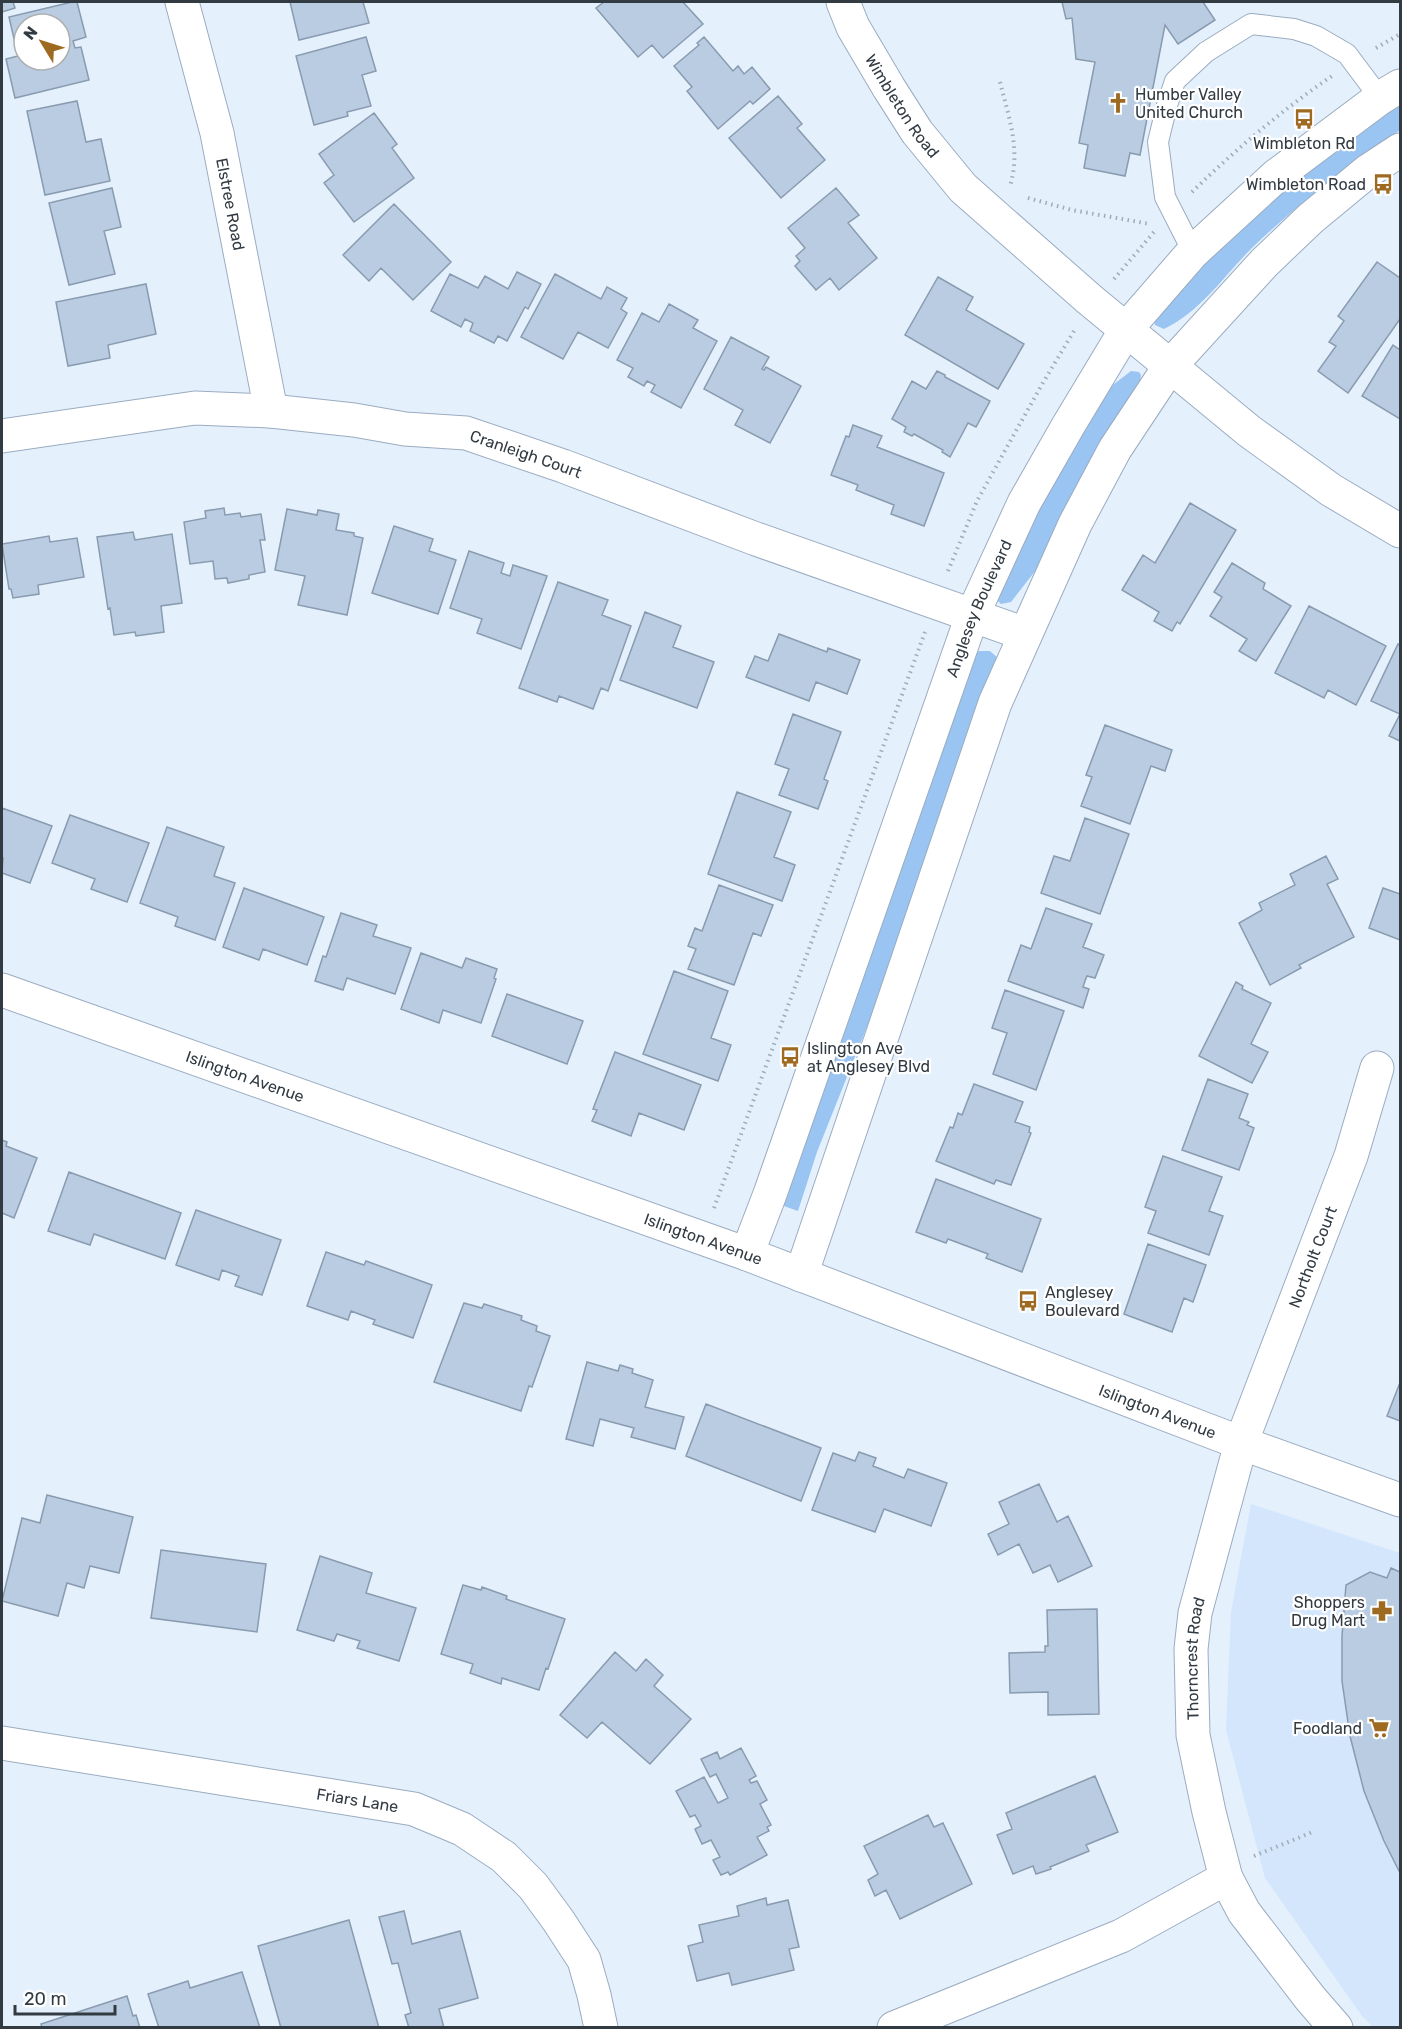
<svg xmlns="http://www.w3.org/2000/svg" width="1402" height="2029" font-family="Rubik,sans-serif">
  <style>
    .built { fill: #d3e6fc }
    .green { fill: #9ac4f1 }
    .building { fill: #b9cce1; stroke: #899baf; stroke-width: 1.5; fill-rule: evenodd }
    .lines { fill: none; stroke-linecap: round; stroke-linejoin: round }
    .lane-casing { stroke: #9aacc0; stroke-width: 22 }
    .street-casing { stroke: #9aacc0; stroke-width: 35 }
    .secondary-casing { stroke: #9aacc0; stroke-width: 35 }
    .path { stroke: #a1abb6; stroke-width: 4; stroke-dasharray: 1.5 4.5; stroke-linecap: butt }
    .lane { stroke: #fff; stroke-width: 20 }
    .street { stroke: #fff; stroke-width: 33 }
    .secondary { stroke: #fff; stroke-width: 33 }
    .labels { text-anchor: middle; stroke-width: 4.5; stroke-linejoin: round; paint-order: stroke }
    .poi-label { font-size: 16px; fill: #323a42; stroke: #fff; text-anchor: start }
    .street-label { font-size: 16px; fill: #323a42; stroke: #fff }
  </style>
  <rect width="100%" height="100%" fill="#e5f0fd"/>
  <path class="built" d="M1251,1504L1400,1553V2027H1373L1362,2016L1265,1878L1226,1730L1231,1612Z"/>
  <path class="green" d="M1400,95V130C1349,165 1299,203 1254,246C1224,275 1203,310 1164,329L1155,325L1154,319L1214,247Z
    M1131,371L1139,372L1141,375L1140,383L1036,570L1011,602L1001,604L996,599L1024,528L1105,391Z
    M979,651H990L1000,660L888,974L817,1152L798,1211L781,1205L975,654Z"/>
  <path class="building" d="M2,2H13L15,8L2,12Z
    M72,2H77L86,37L73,41L75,48L81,47L89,80L15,98L6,59L18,56L9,17ZM24,24H60V60H24Z
    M290,2H363L369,23L299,40Z
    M604,2H683L703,24L663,58L652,45L638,57L596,8Z
    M1062,2H1203L1215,20L1178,44L1165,25L1140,155L1130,153L1125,176L1084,168L1088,145L1079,143L1095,62L1076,59L1072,18L1066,19Z
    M366,37L376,71L362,75L371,106L347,112L348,116L314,125L296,56Z
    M704,37L733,71L738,66L744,74L752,67L770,89L753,104L750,101L718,129L687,91L692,87L674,66L699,45L697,43Z
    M778,96L802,124L797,128L825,160L781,198L729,138Z
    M77,101L86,142L101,139L110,181L45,195L27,111Z
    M374,113L397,144L392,148L414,178L354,222L324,183L334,175L319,154Z
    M112,188L121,227L104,231L115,274L69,285L49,203Z
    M836,188L859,215L848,223L877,258L839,290L830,278L816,290L795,266L800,261L796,256L805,248L788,228Z
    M394,204L451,262L413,300L381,268L369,281L343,255Z
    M1377,262L1400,278V319L1348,393L1318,371L1336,346L1329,342L1344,321L1338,316Z
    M517,272L541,284L528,309L525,307L507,341L498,336L494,343L470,331L473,323L465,319L461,327L431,311L450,274L478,288L485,276L508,289Z
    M555,274L601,299L607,287L627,298L621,309L627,313L608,348L578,332L563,359L521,337Z
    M938,277L973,297L966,310L1024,344L998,389L905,335Z
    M146,284L156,334L108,345L110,358L68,366L56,302Z
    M669,304L698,320L693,328L717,341L681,408L651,392L655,385L647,381L644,386L628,377L633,368L617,360L642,313L659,322Z
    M731,337L769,357L762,369L764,370L766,367L801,386L770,443L735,425L743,410L704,389Z
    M1393,345L1400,350V419L1362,396Z
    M937,371L945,375V377L990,401L976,427L968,423L950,457L942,452L943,450L914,434L912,436L904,432L906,427L892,419L912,381L926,389Z
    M853,425L882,436L877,447L944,473L924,526L891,514L894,505L856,490L858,485L831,475L846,436L849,437Z
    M1190,503L1236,530L1180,624L1177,622L1172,631L1154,621L1159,612L1122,590L1143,555L1155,563Z
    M224,508L225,515L240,513L241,517L261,514L265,540H260L265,572L249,575V579L228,583L227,578L215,579L213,561L190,564L184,522L206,518L205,511Z
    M287,509L317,515L318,510L339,514L336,530L354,533V536L363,538L347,615L298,605L305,576L275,570Z
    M394,526L433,539L429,551L456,560L438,614L372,593Z
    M133,532L135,540L172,534L182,603L161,606L164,632L136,636L135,632L114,635L110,608L108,609L97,537Z
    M49,536L50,542L77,538L84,577L38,585L39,594L13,598L11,589H9L2,544Z
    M469,551L504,563L501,573L510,576L513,565L547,576L521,649L477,633L482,619L450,608Z
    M1232,563L1265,583L1263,589L1291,606L1256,661L1239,651L1247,639L1210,616L1222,597L1214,592Z
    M558,582L608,600L602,615L631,626L608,691L601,688L593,709L559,696L557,702L519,688Z
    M1309,606L1386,646L1356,705L1328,690L1324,698L1275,673Z
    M645,612L681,626L673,647L714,662L697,708L620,680Z
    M779,634L827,652L828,648L860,660L847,694L816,682L809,701L746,677L755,656L768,661Z
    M1398,644L1400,645V741L1389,736L1400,714L1371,701Z
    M793,714L841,732L824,779L828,781L818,809L779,795L789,769L775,764Z
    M1105,725L1172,750L1165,771L1151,766L1130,824L1081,806L1092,777L1086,775Z
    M737,792L791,812L774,857L795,865L782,901L708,874Z
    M2,808L52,826L30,883L2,873L3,858L2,857Z
    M70,815L149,843L127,902L91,889L95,879L52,863Z
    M1085,818L1129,834L1100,914L1041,893L1054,856L1070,861Z
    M167,827L224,847L214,876L235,883L215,940L175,926L178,917L140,903Z
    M1326,856L1338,879L1327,884L1354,937L1299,965L1301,968L1270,985L1239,923L1262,910L1259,903L1295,885L1290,874Z
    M719,885L773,905L761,936L753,933L734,985L688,969L696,949L688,946L695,928L702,931Z
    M244,888L324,917L307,965L263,949L259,960L223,947Z
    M1383,888L1400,894V940L1369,928Z
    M1046,908L1092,924L1083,947L1104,955L1095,978L1087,976L1085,981L1083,987L1089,989L1083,1008L1008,981L1021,945L1031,949Z
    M341,913L377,925L373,936L411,948L395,994L347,978L343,990L315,981L323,956L326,957Z
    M421,953L462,968L466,958L497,969L494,978L496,979L481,1023L443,1010L439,1023L401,1009Z
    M674,971L728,991L711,1038L731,1045L718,1081L643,1054Z
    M1236,982L1243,986L1242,989L1271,1003L1251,1044L1268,1052L1252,1083L1199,1056Z
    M1005,990L1064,1011L1036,1090L993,1074L1007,1033L992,1028Z
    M507,994L583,1021L567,1064L492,1036Z
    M615,1052L701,1085L684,1130L639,1113L631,1136L592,1121L597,1110L593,1109Z
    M1208,1079L1248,1094L1239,1118L1249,1122L1247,1125L1254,1128L1239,1170L1182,1150Z
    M974,1084L1023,1102L1015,1122L1030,1127L1029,1132L1031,1133L1011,1185L996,1180L994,1184L936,1161L950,1127L953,1128L958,1113L962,1115Z
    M2,1140L7,1142L6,1146L37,1158L14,1218L2,1213Z
    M1163,1156L1222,1177L1209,1211L1223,1216L1209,1255L1148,1233L1156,1211L1145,1207Z
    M69,1172L181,1213L165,1259L94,1234L90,1245L48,1231Z
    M936,1179L1041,1219L1022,1272L986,1258L988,1254L948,1239L946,1243L916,1232Z
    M196,1210L281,1240L262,1295L235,1286L239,1276L222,1270L219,1280L176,1265Z
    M1148,1244L1206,1265L1193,1302L1184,1298L1172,1332L1124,1314Z
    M326,1252L364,1265L366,1261L432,1285L413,1338L373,1324L375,1320L351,1311L348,1320L307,1306Z
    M464,1303L482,1308L484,1304L522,1316L521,1320L537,1326L536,1331L550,1336L532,1387L529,1386L521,1411L434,1382Z
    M587,1362L618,1371L620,1365L633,1369L632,1373L653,1380L645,1407L684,1417L675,1449L631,1437L634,1428L600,1419L593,1446L566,1439Z
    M1399,1385L1400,1386V1421L1387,1416Z
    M706,1404L821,1448L801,1501L686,1456Z
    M859,1452L876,1458L873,1466L904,1478L908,1469L947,1483L931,1526L884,1509L875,1532L812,1510L833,1453L855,1461Z
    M1039,1484L1057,1522L1068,1516L1092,1566L1058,1582L1050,1565L1033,1573L1019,1544L998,1555L988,1534L1009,1524L999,1502Z
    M47,1495L133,1517L119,1573L90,1566L84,1588L67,1583L58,1616L2,1601L22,1518L40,1523Z
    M161,1550L266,1564L257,1632L151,1618Z
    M320,1556L372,1573L366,1593L416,1608L399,1661L357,1648L360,1641L337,1634L334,1641L297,1630Z
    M1391,1568L1400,1572V1873L1384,1841L1364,1791L1350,1736L1342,1681V1636L1346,1585L1370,1572L1387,1578Z
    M463,1585L481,1590L482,1587L507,1596L506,1599L565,1619L548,1669L546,1668L539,1690L502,1678L501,1684L470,1673L473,1664L441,1654Z
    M1097,1609L1099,1714L1048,1715V1692L1010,1693L1009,1653L1045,1652V1646H1048L1047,1610Z
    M615,1652L636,1671L646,1659L663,1675L654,1686L691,1719L650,1764L602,1722L587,1738L560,1715Z
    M741,1748L756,1776L749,1780L751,1783L757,1781L767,1800L760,1804L771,1825L767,1827L769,1831L757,1837L767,1855L730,1875L728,1872L721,1875L713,1860L720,1857L711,1840L702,1844L695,1829L701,1826L695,1815L690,1817L676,1791L704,1777L718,1803L728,1798L716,1774L710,1777L701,1759L717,1752L720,1759Z
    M1095,1776L1118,1832L1086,1845L1089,1851L1050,1867L1051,1869L1036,1874L1033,1866L1013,1874L997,1835L1012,1829L1006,1813Z
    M928,1815L934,1827L943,1823L972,1884L900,1919L886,1890L875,1896L868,1880L878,1874L864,1846Z
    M766,1898L767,1905L788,1900L799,1947L789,1949L794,1970L732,1985L729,1973L697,1981L688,1946L703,1942L699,1925L739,1916L737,1906Z
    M404,1911L412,1944L460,1931L478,1998L439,2009L444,2028H409L405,2015L411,2013L398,1963L392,1964L379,1917Z
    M349,1920L379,2028H281L258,1946Z
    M242,1972L260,2028H159L148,1994L188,1981L190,1988Z
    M127,1996L133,2016L136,2015L140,2028H42L41,2024Z"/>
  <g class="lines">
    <g class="lane-casing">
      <path id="lane" d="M1193,252L1165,197L1158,142L1167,105L1175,81L1206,52L1251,24L1294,29L1316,36L1347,54L1380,98"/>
    </g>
    <g class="street-casing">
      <g id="street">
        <path id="s1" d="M182,2L217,133L271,411"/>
        <path id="s2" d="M843,2L853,27L889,88L917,132L963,188L1089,299L1249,431L1331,490L1400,531"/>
        <path id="s3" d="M2,436L195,408L271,411L354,420L405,429L466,433L563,466L756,539L1025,634"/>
        <path id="s4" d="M2,1743L414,1809L462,1829L504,1857L533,1886L558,1920L584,1960L594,1995L601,2028"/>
        <path d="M894,2028L1121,1936L1226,1878"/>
        <path id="s5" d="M1336,2028L1310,1998L1244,1912L1226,1878L1209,1812L1193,1735L1191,1649L1195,1613L1241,1443L1351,1156L1377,1068"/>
      </g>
    </g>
    <g class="secondary-casing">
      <g id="secondary">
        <path id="s6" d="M2,990L747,1254L1241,1443L1400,1500"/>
        <path id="s7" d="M747,1254L770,1194L972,616L1024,503L1068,426L1127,328L1193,252L1277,175L1380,98L1400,86"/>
        <path d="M801,1275L995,703L1075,524L1115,449L1170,366L1264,263L1310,219L1368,171L1400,150"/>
      </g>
    </g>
    <path class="path" d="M1376,48L1400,34
      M1000,82C1009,118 1021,150 1010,186
      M1192,192C1235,150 1282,110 1332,76
      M1028,198L1072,210L1150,224
      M1114,279L1154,232
      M948,571L977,501L1041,386L1074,331
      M714,1208L925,632
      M1254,1856L1315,1831"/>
    <use href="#lane" class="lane"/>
    <use href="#street" class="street"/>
    <use href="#secondary" class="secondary"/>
  </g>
  <defs>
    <g id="church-bare" transform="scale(1.62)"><path d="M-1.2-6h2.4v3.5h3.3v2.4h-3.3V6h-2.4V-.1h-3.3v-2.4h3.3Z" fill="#9e6a22" stroke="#fff" stroke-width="2.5" paint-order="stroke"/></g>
    <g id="bus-bare" transform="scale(1.62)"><path d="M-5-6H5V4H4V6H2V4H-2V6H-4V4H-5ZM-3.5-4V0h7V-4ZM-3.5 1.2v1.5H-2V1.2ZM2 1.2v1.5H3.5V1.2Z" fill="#9e6a22" stroke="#fff" stroke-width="2.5" paint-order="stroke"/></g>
    <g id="pharmacy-bare" transform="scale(1.62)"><path d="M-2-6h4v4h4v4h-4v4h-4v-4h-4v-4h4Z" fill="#9e6a22" stroke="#fff" stroke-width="2.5" paint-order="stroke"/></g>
    <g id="supermarket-bare" transform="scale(1.62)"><path d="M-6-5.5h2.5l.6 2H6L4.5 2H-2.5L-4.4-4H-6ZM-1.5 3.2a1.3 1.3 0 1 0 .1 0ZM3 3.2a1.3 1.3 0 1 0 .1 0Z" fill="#9e6a22" stroke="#fff" stroke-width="2.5" paint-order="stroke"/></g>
  </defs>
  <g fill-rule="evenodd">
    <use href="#church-bare" x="1118" y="103"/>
    <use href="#bus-bare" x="1304" y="119"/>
    <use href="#bus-bare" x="1383" y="184"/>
    <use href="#bus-bare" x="790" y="1057"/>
    <use href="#bus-bare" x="1028" y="1301"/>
    <use href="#pharmacy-bare" x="1382" y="1611"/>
    <use href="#supermarket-bare" x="1379" y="1728"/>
  </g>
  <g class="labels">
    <g class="poi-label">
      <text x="1135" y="100">Humber Valley<tspan x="1135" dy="18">United Church</tspan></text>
      <text x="1304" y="149" text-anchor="middle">Wimbleton Rd</text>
      <text x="1366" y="190" text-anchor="end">Wimbleton Road</text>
      <text x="807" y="1054">Islington Ave<tspan x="807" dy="18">at Anglesey Blvd</tspan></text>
      <text x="1045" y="1298">Anglesey<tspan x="1045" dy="18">Boulevard</tspan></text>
      <text x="1365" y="1608" text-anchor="end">Shoppers<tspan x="1365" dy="18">Drug Mart</tspan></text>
      <text x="1362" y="1734" text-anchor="end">Foodland</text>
    </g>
    <g class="street-label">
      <text dy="6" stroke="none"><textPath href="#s2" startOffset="120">Wimbleton Road</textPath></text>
      <text dy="6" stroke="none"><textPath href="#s1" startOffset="208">Elstree Road</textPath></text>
      <text dy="6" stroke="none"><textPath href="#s3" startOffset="531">Cranleigh Court</textPath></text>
      <text dy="6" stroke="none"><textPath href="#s7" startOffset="686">Anglesey Boulevard</textPath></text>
      <text dy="6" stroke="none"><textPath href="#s6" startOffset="258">Islington Avenue</textPath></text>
      <text dy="6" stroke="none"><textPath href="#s6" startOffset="744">Islington Avenue</textPath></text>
      <text dy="6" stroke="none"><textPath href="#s5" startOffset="831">Northolt Court</textPath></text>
      <text dy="6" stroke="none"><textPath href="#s6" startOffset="1230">Islington Avenue</textPath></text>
      <text dy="6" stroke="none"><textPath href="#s5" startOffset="410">Thorncrest Road</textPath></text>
      <text dy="6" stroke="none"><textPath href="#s4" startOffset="360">Friars Lane</textPath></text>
    </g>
  </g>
  <rect width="1402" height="2029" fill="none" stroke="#323a42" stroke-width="6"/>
  <g transform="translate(42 42) rotate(308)"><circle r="28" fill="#ffffff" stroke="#adb0b3" stroke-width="1.5"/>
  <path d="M0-4.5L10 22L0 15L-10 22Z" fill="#9e6a22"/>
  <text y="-9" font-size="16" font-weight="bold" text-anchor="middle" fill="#323a42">N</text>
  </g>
  <path d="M15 2005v9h100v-9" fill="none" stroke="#323a42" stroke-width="3"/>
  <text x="24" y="2005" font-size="18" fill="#323a42" stroke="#ffffff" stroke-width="4.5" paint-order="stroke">20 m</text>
</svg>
